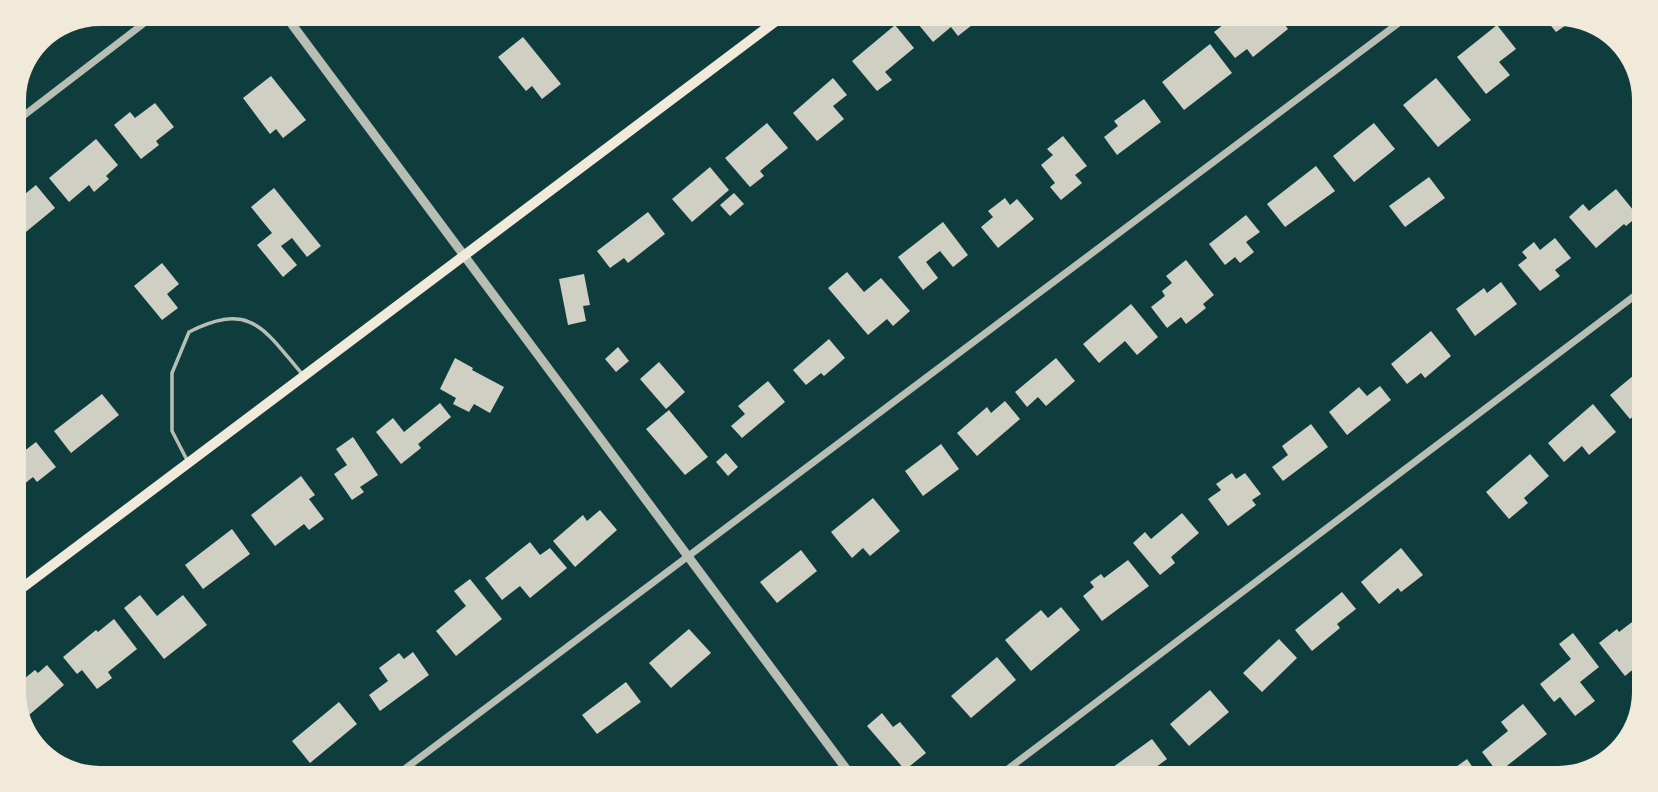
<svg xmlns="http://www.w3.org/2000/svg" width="1658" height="792" font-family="Poppins,sans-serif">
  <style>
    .building { fill: #cfcfc3 }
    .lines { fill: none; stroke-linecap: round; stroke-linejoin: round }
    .service { stroke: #b8beb3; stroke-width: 3.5 }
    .minor { stroke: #b8beb3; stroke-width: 7 }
    .tertiary { stroke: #b8beb3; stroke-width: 9 }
    .secondary { stroke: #f1e9da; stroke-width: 10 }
  </style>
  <rect width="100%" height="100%" fill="#0f3d3e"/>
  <path class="building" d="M914,19H967L972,25L958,36L951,27L933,42Z
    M1228,21H1282L1288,29L1253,57L1247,49L1235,58L1214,32Z
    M1548,22H1551L1569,23L1556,32Z
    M895,25L914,48L885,72L892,80L877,91L852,61Z
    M1497,25L1516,49L1499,62L1510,75L1486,94L1457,57Z
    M523,37L561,84L542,99L532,86L526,91L498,57Z
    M1210,44L1232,73L1184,110L1162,82Z
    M271,76L306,120L283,138L276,129L270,134L243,98Z
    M833,78L847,95L833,106L844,119L817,141L793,113Z
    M1436,78L1471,120L1438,147L1403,105Z
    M1144,99L1161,122L1117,155L1104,137L1118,126L1114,121Z
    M155,103L174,127L156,141L159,145L141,159L114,125L130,112L135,118Z
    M767,123L788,148L760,171L764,176L750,187L725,158Z
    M1374,123L1395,149L1354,182L1333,156Z
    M1063,136L1087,166L1075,175L1082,183L1061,200L1050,187L1055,183L1041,165L1053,155L1047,149Z
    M96,139L118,165L106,176L109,179L94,192L89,185L69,202L49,178Z
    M1316,166L1335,191L1285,227L1267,204Z
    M710,167L729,190L692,222L672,199Z
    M1429,177L1445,198L1405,227L1389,206Z
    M36,185L55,208L21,236L14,227V203Z
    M274,188L321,246L307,257L292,238L281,246L297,265L283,277L257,245L272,233L251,207Z
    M1616,189L1638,216L1626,226L1624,224L1596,248L1569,217L1583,204L1589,211Z
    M734,193L744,204L730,216L720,205Z
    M1005,198L1010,205L1017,199L1034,219L998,248L981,227L993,217L988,211Z
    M648,212L665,234L628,263L624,258L610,268L597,251Z
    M1246,215L1260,232L1246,242L1254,252L1240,263L1235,257L1225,265L1209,244Z
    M943,222L968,255L953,267L940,251L926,262L938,278L923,290L898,257Z
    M1555,238L1571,258L1555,270L1560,276L1540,291L1518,265L1527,258L1522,252L1534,242L1540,250Z
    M1186,260L1214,295L1203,304L1206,308L1186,324L1181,317L1167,328L1151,307L1165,296L1162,291L1172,283L1166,276Z
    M162,263L179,284L167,294L178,308L162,320L134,286Z
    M847,272L864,292L881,278L910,311L893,326L887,319L868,335L828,288Z
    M584,274L590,305L583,306L586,321L568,325L559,279Z
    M1501,282L1517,304L1475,336L1456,309L1484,288L1487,293Z
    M1131,304L1158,337L1137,355L1125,341L1099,363L1083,344Z
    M1431,331L1451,356L1425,378L1421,373L1407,384L1391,364Z
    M829,339L845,358L824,376L821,373L806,385L793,370Z
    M618,347L629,361L616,372L605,359Z
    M455,358L473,368L472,370L504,387L490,413L474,404L469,412L453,404L456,398L440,389Z
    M1056,358L1075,381L1046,406L1038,397L1027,407L1015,392Z
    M659,362L685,392L666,409L640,379Z
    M1640,370V411L1630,419L1610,395Z
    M768,381L785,402L742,438L731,426L745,414L738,406Z
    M1380,386L1391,400L1347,435L1329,412L1359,387L1367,396Z
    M102,394L119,415L71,453L54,431Z
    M1005,401L1020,419L977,456L957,433L987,407L991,413Z
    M440,403L451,417L418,444L421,448L401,464L376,432L393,418L404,432Z
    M1593,404L1616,432L1589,455L1582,446L1564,462L1548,443Z
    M669,410L708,457L685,475L646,429Z
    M1311,424L1328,447L1283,481L1272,467L1288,455L1282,446Z
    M353,437L378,475L360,487L364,492L352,500L334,474L347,465L336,449Z
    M36,442L56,467L37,482L33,477L14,492V459Z
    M941,444L959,469L923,496L905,471Z
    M726,453L738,467L728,476L716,462Z
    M1530,454L1549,476L1524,498L1528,503L1509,519L1486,492Z
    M1232,473L1236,479L1245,473L1261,494L1252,500L1256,505L1228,526L1208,499L1221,490L1216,484Z
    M301,476L315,495L309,499L324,519L309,530L304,524L275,546L251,515Z
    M873,498L900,531L870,556L863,548L852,558L831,532Z
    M600,510L617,530L575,567L553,541L583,515L587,521Z
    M1182,513L1199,533L1171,557L1175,563L1160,575L1133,543L1145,532L1151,539Z
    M232,529L250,554L203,589L185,565Z
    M530,542L540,555L550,548L567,568L530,598L520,586L502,600L485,578Z
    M1401,548L1423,575L1401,592L1398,588L1379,604L1361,582Z
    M801,550L817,571L777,603L760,582Z
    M1128,560L1149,586L1102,621L1083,596L1094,587L1090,582L1101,574L1104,578Z
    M470,579L502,619L456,656L436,631L466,606L454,591Z
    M1342,592L1356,609L1337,624L1340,628L1312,651L1295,630Z
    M140,595L157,616L183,595L207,625L164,659L124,608Z
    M1061,607L1080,630L1031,671L1005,640L1041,610L1048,618Z
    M114,619L137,649L108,672L112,678L97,689L82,670L77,674L63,657L96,630L98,632Z
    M1636,619V667L1625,676L1599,643L1617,629L1619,632Z
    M689,629L711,653L671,688L649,663Z
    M1573,633L1599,667L1580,682L1595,701L1575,716L1560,697L1554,702L1540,684L1571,659L1559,644Z
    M1279,639L1297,658L1262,692L1243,673Z
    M413,652L429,675L380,711L369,695L388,681L379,668L399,653L404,659Z
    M997,657L1016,680L971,718L951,696Z
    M47,665L64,685L22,721L14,698V687L35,670L38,673Z
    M626,682L641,702L597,734L582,715Z
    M1210,690L1229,712L1189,746L1170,724Z
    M339,702L357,724L310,763L292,741Z
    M1523,704L1547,734L1498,773L1482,752L1508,731L1501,722Z
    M882,713L893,727L900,722L926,753L905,770L867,726Z
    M1152,739L1167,759L1144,776L1113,775L1109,770Z
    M1467,759L1480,778L1442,777Z"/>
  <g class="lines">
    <path class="service" d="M187,460L172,431V373L189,332C252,300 265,331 303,375"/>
    <path class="minor" d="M14,123L156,14
      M1588,769L1626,740
      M402,771L1400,22
      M1000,775L1641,291"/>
    <path class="tertiary" d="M285,15L850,774"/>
    <path class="secondary" d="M14,594L780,18"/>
  </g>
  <path d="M0 0H1658V792H0ZM100 26H1558A74 74 0 0 1 1632 100V692A74 74 0 0 1 1558 766H100A74 74 0 0 1 26 692V100A74 74 0 0 1 100 26Z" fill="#f1e9da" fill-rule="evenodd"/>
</svg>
